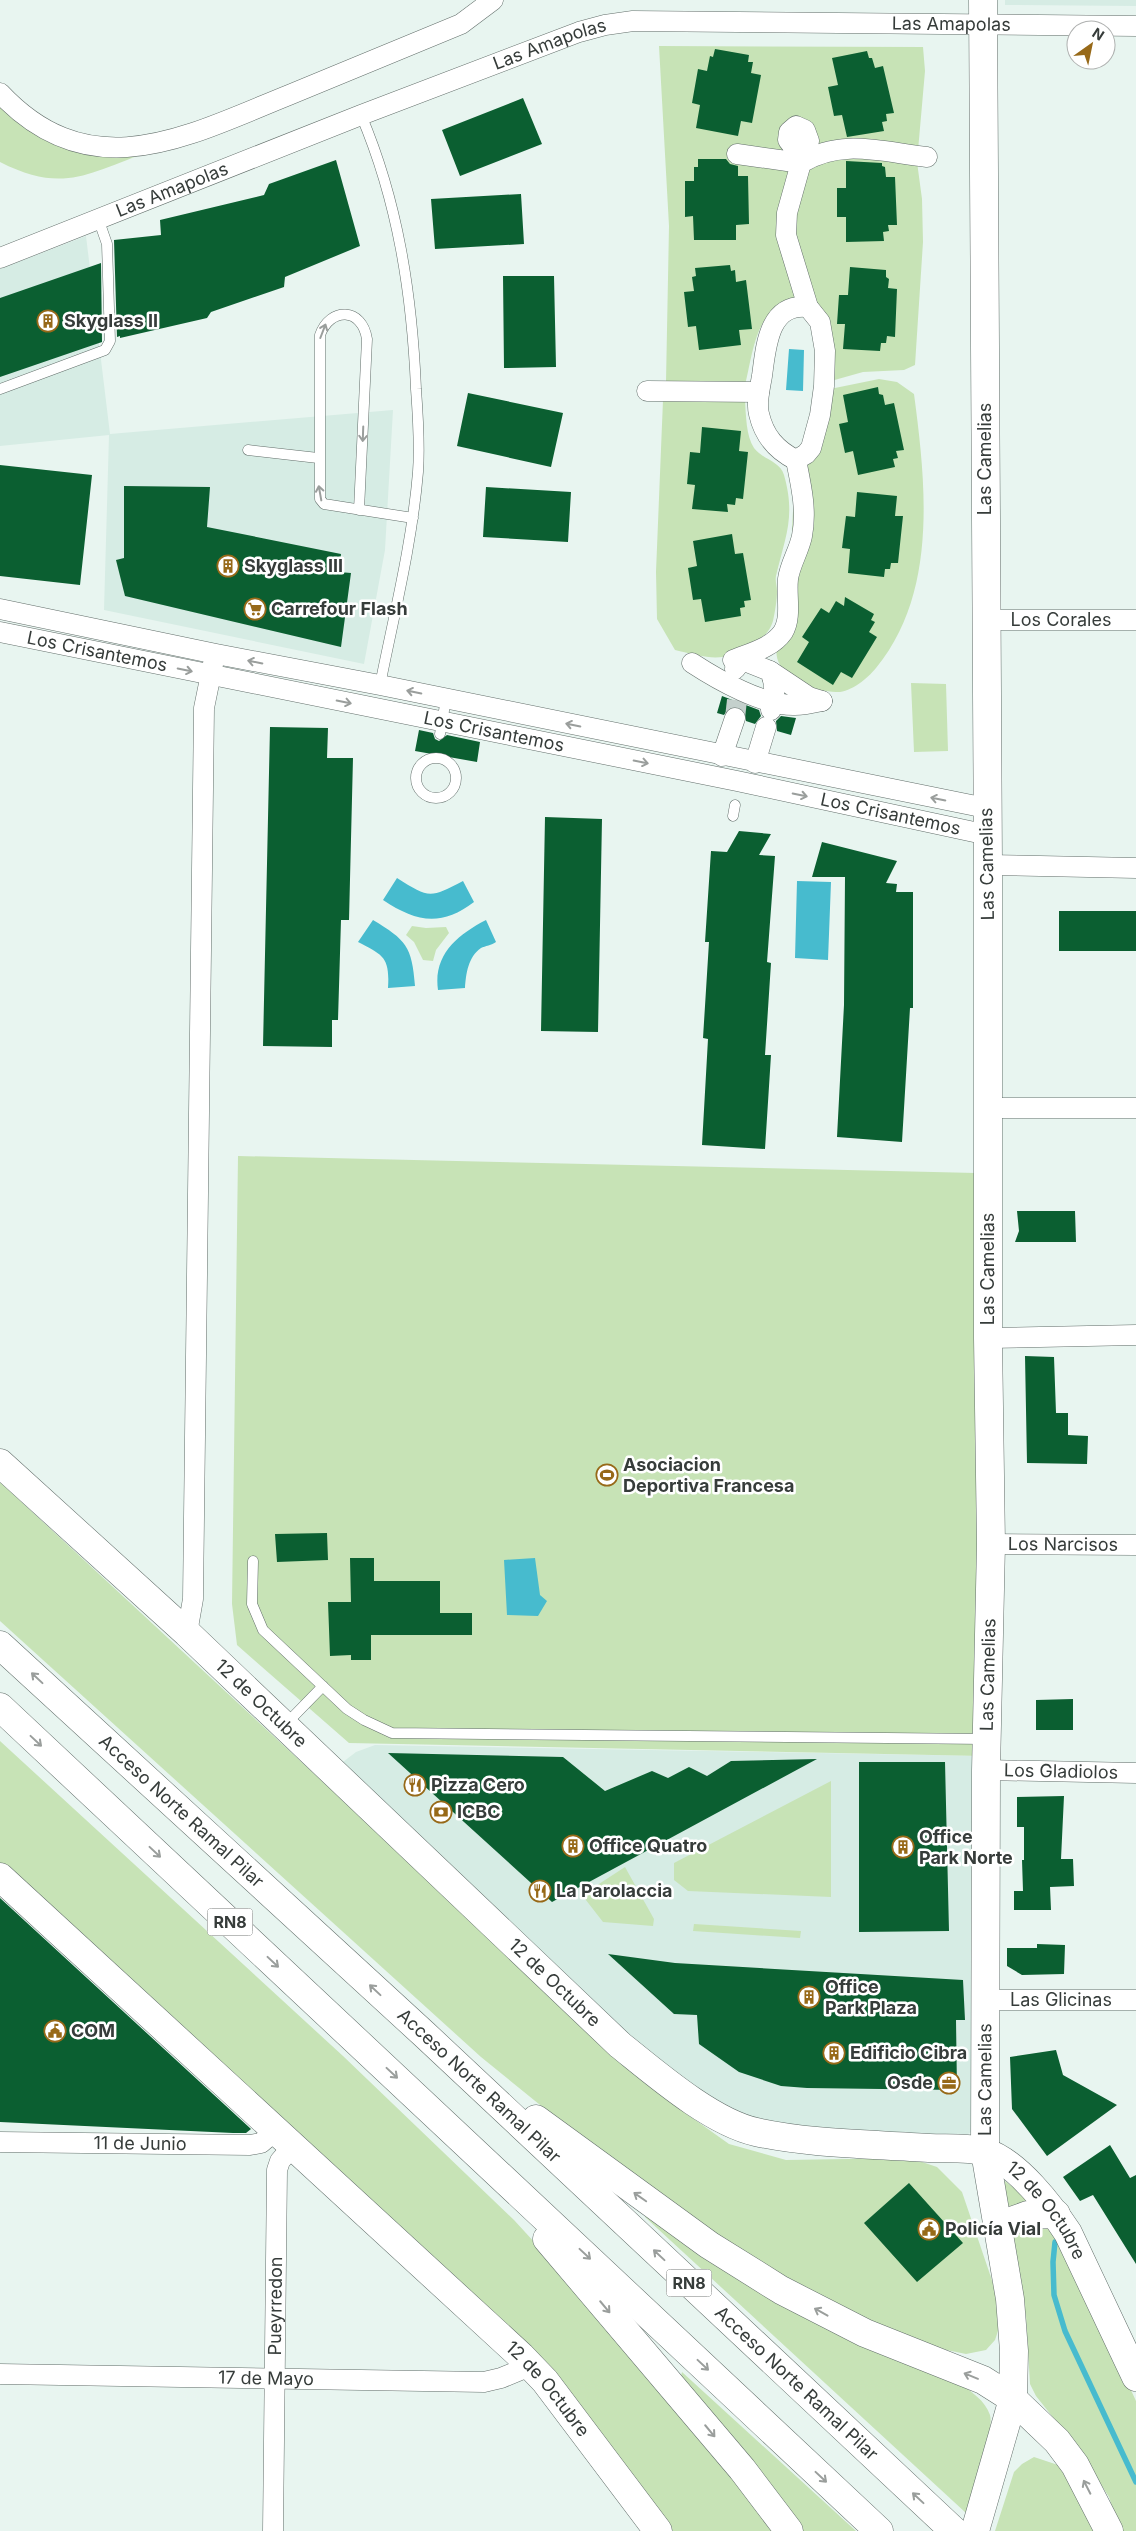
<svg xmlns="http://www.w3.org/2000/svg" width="1136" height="2531" font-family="Inter,sans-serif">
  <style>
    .built { fill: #d6ece4 }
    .green { fill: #c7e3b6 }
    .water { fill: #47bbce }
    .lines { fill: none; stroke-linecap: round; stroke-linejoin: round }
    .stream { stroke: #47bbce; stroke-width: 5.5 }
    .building { fill: #0b5f31 }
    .street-tunnel { stroke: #c4d0cc; stroke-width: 20; stroke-dasharray: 20 10; stroke-linecap: butt }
    .lane-casing { stroke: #626e6a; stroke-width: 11 }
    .street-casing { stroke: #626e6a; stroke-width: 21 }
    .secondary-casing { stroke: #626e6a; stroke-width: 29 }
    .highway-casing { stroke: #626e6a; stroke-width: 29 }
    .lane { stroke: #fff; stroke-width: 10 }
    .street { stroke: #fff; stroke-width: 20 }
    .secondary { stroke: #fff; stroke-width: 28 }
    .highway { stroke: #fff; stroke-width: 28 }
    .oneway { stroke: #9a9e9c }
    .labels { text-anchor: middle; stroke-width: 5; stroke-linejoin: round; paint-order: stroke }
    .shield { fill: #fff; stroke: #727675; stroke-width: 1 }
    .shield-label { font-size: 16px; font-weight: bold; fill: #363c3a }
    .street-label { font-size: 18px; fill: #363c3a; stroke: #fff }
    .poi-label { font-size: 18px; font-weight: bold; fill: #363c3a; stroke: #fff; text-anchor: start }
  </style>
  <rect width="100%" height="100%" fill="#e8f5f0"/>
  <path class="built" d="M1005,0H1136V6L1005,5Z
    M86,236L110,434L393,410L385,550L364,664L104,610L109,435L0,446V269Z
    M375,1745L982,1756L979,2127L968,2134L847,2133L738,2119L626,2039L339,1765L356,1752Z"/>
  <path class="green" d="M659,46L923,47L925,71L917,162L922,199L923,242L915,365L904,370L863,372L831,381L824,325L810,298L807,282L791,251L787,227L797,177L812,156L811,149L815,140C811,126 807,122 793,119L780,133V142L790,155L788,162L766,159H736L791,171C773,225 781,245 801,295L791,307C788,307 782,307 779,308C755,316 751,363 745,385L666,382L669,226Z
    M0,101L27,126L145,153C86,175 61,193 0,162Z
    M879,379L897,382L914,394C926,484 938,593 876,668C867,679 850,693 836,692C815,691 792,683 780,665C770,648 784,630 788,614C795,573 788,522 797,482C804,451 820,418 830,389Z
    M663,400H745C746,415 746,436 754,448C763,460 780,461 784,475C796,517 785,537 776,576C775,581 777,586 777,591C777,600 775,612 773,621C769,633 764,636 754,643C724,664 709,658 675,650L657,619L656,572Z
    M911,683L946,684L948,751L914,752Z
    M412,926L426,928L446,927L449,933L436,950L433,961L423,960L414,942L406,935Z
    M238,1156L976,1173L982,1756L349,1743L237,1645L232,1604Z
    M0,1482L493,1940L598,2043L677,2107L729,2144L786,2160L910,2158L937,2167L962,2192L997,2295L1001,2322L995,2340L986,2350L966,2354L937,2348L859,2318L796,2287L729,2244L566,2126L481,2057L0,1621Z
    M0,1741L343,2056L514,2220L601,2315L775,2531H673L552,2371L0,1865Z
    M831,1781V1897L688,1891L674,1880V1863Z
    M625,1867L654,1919L653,1926L603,1922L582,1895Z
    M694,1924L801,1931L800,1938L693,1931Z
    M1001,2178L1029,2200L1005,2210Z
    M649,2212L959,2382C971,2392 985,2400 990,2415C995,2430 971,2494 966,2513L645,2217Z
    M1028,2225L1050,2226L1069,2255L1136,2401V2531H1120L1109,2497L1078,2449L1036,2396L1030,2384L1026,2316L1012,2254L1013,2237Z
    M682,2372L856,2531H797L680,2380Z
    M1034,2457L1061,2466L1095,2531H995L1014,2472L1022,2464Z"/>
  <path class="water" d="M789,349L804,350L803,391L786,390Z
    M397,878C429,898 429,899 463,881L474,902C441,927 416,922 383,900Z
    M797,881L831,882L828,960L795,958Z
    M373,920C406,940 412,946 415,986L388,988C390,957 383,955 358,942Z
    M486,920L496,942C492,945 485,946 481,948C468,957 466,974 465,988L438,990C433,955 457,935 486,920Z
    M535,1558L540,1595L547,1601L538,1616L507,1615L504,1560Z"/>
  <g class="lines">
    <path class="stream" d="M1055,2242L1053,2262L1054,2295L1065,2331L1136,2482"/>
  </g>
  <path class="building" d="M715,49L749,55L748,62H753L751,73L761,75L752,123L741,121L738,136L696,128L700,105L692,103L698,69L707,71L710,56L713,57Z
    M867,51L869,58H872L875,68L883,66L894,113L886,114L887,121L882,122L884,131L847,137L842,115L834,116L828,87L838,85L832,58Z
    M523,98L542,144L460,176L442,130Z
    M698,159H726L730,164L738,166V176H748L749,224L736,225V240H694L693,216L685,217V181H694V167H698Z
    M336,160L360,246L285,277L284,287L211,312L207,318L120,338V336L117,337L114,240L161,235L160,220L264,195L269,184Z
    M846,161L882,163V166L885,167L886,177H895L897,225H888L889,231L883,232L884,241L846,242V217H837V188H846Z
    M521,194L524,244L435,249L431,199Z
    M101,263L102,342L0,377V298Z
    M730,265L731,271L735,270L736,282L746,280L752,329L739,330L741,345L699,350L696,326L688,327L684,292L694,291L692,277L696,276L695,268Z
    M850,267L886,270V277L889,279L888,288L897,289L895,337L887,336L886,343H881L880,351L843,349L845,324H837L839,295H848Z
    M503,276H554L556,367L504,368Z
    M878,387L879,394L883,395L885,405L894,403L904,450L896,451L898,458L893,459L895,467L858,475L853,451L845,453L839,424L848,422L843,395Z
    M468,393L563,413L551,467L457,446Z
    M702,427L741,431L739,451L748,452L743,499L736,498L735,505L727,504L728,512L692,509L695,485L687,484L690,452L700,453Z
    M0,465L92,475L80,585L0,576Z
    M124,486L210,487L207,527L341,554L339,572L351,573L341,647L125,596L116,560L124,558Z
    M486,487L571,492L568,542L483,537Z
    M857,492L897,496L895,516H903L898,563H891L890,569H885L884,577L848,573L850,549L842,548L846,516L855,517Z
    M732,534L735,554L743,553L751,600L744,601L745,607L740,608L741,616L705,622L701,599L693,600L688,568L697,566L693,541Z
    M845,597L874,614L871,620L875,622L869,632L877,637L852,678L841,672L833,685L797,662L809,642L802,637L821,608L829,613L836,601L844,606Z
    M722,696L759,710L761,716L755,724L746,721L744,711L738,707L728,709L724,715L717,713Z
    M781,716L796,718L791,735L777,731L776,721Z
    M270,727L328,728L327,758H353L349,920H341L338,1020H332V1047L263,1046Z
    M419,730L433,733L435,739L439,741L447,735L480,742L477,762L415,751Z
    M545,817L602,819L598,1032L541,1031Z
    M739,831L771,834L759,855L775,856L767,962L771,963L765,1055H771L765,1149L702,1145L708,1039L703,1038L709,942H705L711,851L727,852Z
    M822,842L897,861L886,883L897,884L896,892H913V1008H910L902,1142L837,1137L844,1005L845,877H812Z
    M1059,911H1136V951H1059Z
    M1017,1211H1075L1076,1242H1015L1019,1231Z
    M1025,1356L1054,1357L1056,1413H1068V1435L1088,1436L1087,1464L1027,1463Z
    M327,1533L328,1560L277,1562L275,1534Z
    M350,1558H374V1581H440V1613H472V1635H371V1660H351V1655L330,1656L328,1602H351Z
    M1073,1699V1730H1036V1700Z
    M388,1753L563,1757L605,1791L652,1771L668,1778L689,1767L707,1776L731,1761L817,1759L552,1902Z
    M859,1762H945L949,1931L859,1932Z
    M1064,1796L1061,1859H1073L1074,1886L1050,1887L1051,1910H1014V1891H1023L1022,1860H1024V1827H1017V1797Z
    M0,1898L251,2129L246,2133H233L0,2122Z
    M1037,1944L1065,1945L1064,1974L1022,1975L1007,1966V1948H1037Z
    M608,1954L675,1963L963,1980L965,2020H956L957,2090L807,2088L781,2086L739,2072L699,2044L697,2015L674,2014Z
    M1056,2050L1063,2075L1117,2105L1047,2156L1012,2109L1010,2057Z
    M1110,2145L1130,2178L1136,2175V2264L1093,2195L1080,2201L1063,2177Z
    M909,2183L963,2243L917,2282L864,2223Z"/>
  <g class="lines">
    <path class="street-tunnel" d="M735,718L737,700"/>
    <g class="lane-casing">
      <path id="lane" d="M361,115C398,202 412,294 416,389C418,416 420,445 418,472C412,544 394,615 380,685
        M0,389L105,350L110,341L107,244L98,218
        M248,450L318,458
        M359,510L367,339C362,307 330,307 320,335V499L324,504L413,518
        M440,734L446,699
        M416 778a20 20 0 1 1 40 0a20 20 0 1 1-40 0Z
        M733,816L735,805
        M253,1561L252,1604L263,1630L347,1709L364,1720L392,1733L986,1739
        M285,1725L323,1686"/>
    </g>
    <g class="street-casing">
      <g id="street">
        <path d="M0,93C91,190 187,136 289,95C346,71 404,48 461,24L493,0"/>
        <path d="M737,154L801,163V157L809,141L805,130L796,126L789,132L788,140L801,157"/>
        <path id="s1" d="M0,258L361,115L579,32L605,25L633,21L1136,26"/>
        <path d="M647,391L759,392"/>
        <path d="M796,460C776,450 764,436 759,414C756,403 760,388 762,376C766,347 768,303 808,307"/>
        <path d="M0,609L216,654L380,685L986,808"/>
        <path id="s2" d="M986,620H1136"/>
        <path id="s3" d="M0,632L737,781L988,835"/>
        <path d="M733,660C750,653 772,648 783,632C792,617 786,596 788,579C790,564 799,551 802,536C807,510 801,485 796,460L806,454L811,448L820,415L824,386L825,351L820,322L808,307L786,235L787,213L801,163C841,138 882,152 927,157"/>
        <path d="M692,663C718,680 764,706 795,705C804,705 813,703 822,701"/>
        <path d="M735,669L742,660L770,671C776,685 775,696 771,710"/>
        <path d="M770,671L809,697L822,701"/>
        <path d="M722,756L735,718"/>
        <path d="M755,763L766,727"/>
        <path d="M988,865L1136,868"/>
        <path d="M987,1108H1136"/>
        <path d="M988,1338L1136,1335"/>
        <path id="s4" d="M991,1544L1136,1545"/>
        <path d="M187,1633L193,1599L204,708L213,664"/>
        <path id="s5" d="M986,1770L1136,1773"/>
        <path id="s6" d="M987,2000H1136"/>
        <path id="s7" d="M0,2142L250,2145L261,2143L275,2131"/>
        <path id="s8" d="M0,2374L484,2382L501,2378L530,2366"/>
        <path id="s9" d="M273,2531L277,2170L280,2161L292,2147"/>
      </g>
    </g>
    <g class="secondary-casing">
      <g id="secondary">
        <path id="s10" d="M0,1463L187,1633L620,2045C655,2073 711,2122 756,2132C810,2144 873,2144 929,2148C945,2149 971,2147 985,2152C1017,2162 1051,2207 1068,2233L1136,2377"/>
        <path id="s11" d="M0,1877L521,2356L545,2381L658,2531"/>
        <path d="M997,2226L1028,2215L1056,2214"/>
        <path id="s12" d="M975,2531L1013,2399L1014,2351L1010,2299L985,2152L986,1770L991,1544L988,1338V865L983,0"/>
      </g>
    </g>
    <g class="highway-casing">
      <g id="highway">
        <path id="s13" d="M0,1645L424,2034L954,2531"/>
        <path d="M0,1707L879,2531"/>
        <path d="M536,2119L709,2245L781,2290L865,2333L983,2380L1013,2399L1057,2441L1075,2465L1109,2531"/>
        <path d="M547,2239L742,2469L789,2531"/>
      </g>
    </g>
    <use href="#lane" class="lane"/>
    <use href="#street" class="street"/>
    <use href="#secondary" class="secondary"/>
    <use href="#highway" class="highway"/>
  </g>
  <defs><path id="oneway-shaft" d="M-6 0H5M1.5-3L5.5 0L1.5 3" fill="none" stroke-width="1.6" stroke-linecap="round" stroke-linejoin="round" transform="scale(1.25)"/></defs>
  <g class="oneway">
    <use href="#oneway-shaft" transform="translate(323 331) rotate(-69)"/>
    <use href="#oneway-shaft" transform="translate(363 434) rotate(92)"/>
    <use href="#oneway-shaft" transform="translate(320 493) rotate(-100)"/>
    <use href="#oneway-shaft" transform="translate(255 662) rotate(-169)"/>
    <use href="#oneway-shaft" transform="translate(185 670) rotate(12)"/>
    <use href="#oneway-shaft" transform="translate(414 692) rotate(-168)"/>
    <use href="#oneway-shaft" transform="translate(344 702) rotate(11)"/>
    <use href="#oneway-shaft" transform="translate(573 725) rotate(-168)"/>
    <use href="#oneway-shaft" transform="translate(641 762) rotate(11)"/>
    <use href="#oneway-shaft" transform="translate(800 795) rotate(12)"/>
    <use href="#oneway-shaft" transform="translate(938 799) rotate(-169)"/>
    <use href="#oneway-shaft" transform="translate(37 1678) rotate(-137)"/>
    <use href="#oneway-shaft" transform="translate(36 1741) rotate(43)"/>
    <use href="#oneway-shaft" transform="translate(155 1852) rotate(43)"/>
    <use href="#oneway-shaft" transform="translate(273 1962) rotate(43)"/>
    <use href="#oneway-shaft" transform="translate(375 1990) rotate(-137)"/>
    <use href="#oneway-shaft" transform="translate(392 2073) rotate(43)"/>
    <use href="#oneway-shaft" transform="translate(640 2197) rotate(-145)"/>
    <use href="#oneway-shaft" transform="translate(585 2254) rotate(43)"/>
    <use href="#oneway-shaft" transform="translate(659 2255) rotate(-137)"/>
    <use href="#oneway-shaft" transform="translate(605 2307) rotate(50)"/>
    <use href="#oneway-shaft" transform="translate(821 2312) rotate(-151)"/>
    <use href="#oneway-shaft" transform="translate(703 2365) rotate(43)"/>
    <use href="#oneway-shaft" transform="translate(971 2376) rotate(-158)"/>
    <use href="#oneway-shaft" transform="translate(710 2431) rotate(50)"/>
    <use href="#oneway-shaft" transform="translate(821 2477) rotate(43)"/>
    <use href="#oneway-shaft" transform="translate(1087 2487) rotate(-117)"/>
    <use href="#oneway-shaft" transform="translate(918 2498) rotate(-137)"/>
  </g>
  <defs>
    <g id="building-ring" transform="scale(1.125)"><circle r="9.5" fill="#fff" stroke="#976918" stroke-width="1.5"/><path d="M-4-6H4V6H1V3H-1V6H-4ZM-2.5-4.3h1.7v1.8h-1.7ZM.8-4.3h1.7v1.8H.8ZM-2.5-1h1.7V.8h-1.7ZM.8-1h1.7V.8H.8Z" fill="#976918"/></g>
    <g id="supermarket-ring" transform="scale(1.125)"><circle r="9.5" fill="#fff" stroke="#976918" stroke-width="1.5"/><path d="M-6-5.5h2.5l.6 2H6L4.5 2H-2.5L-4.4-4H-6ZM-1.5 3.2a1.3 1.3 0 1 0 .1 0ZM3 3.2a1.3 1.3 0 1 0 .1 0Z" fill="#976918"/></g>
    <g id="stadium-ring" transform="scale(1.125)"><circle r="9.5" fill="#fff" stroke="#976918" stroke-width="1.5"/><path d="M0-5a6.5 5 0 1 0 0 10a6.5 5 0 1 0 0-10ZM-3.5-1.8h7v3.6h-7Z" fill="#976918"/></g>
    <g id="restaurant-ring" transform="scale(1.125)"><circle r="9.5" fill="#fff" stroke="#976918" stroke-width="1.5"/><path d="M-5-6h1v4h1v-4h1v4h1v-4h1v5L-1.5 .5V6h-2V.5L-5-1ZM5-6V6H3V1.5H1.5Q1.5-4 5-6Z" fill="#976918"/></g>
    <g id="bank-ring" transform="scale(1.125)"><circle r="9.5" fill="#fff" stroke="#976918" stroke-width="1.5"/><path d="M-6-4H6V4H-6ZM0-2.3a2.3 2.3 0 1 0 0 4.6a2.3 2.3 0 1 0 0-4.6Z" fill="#976918"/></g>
    <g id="civic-ring" transform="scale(1.125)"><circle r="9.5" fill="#fff" stroke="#976918" stroke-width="1.5"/><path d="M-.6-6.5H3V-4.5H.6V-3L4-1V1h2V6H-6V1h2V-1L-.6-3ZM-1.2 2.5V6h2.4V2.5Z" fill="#976918"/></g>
    <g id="office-ring" transform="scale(1.125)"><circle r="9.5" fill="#fff" stroke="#976918" stroke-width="1.5"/><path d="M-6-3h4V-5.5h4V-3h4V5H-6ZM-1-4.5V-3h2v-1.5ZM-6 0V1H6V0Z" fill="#976918"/></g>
  </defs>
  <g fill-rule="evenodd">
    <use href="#building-ring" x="48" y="321"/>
    <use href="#building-ring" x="228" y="566"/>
    <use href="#supermarket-ring" x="255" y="609"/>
    <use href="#stadium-ring" x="607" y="1475"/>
    <use href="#restaurant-ring" x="415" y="1785"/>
    <use href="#bank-ring" x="441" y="1812"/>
    <use href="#building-ring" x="573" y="1846"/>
    <use href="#building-ring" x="903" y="1847"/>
    <use href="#restaurant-ring" x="540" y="1891"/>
    <use href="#building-ring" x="809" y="1997"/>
    <use href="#civic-ring" x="55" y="2031"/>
    <use href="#building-ring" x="834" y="2053"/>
    <use href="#office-ring" x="949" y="2083"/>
    <use href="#civic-ring" x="929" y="2229"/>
  </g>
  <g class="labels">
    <g class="shield">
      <rect x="207.5" y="1908.5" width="45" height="27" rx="4"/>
      <rect x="666.5" y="2269.5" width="45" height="27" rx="4"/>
    </g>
    <g class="shield-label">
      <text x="230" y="1928">RN8</text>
      <text x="689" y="2289">RN8</text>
    </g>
    <g class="street-label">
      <text dy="6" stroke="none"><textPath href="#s1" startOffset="995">Las Amapolas</textPath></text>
      <text dy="6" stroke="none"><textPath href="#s1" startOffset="590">Las Amapolas</textPath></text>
      <text dy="6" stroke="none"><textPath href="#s1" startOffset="185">Las Amapolas</textPath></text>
      <text transform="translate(985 459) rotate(-90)" y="6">Las Camelias</text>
      <text dy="6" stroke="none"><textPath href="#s2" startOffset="75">Los Corales</textPath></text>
      <text dy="6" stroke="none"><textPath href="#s3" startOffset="99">Los Crisantemos</textPath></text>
      <text dy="6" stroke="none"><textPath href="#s3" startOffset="504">Los Crisantemos</textPath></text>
      <text dy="6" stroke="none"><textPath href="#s3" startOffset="909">Los Crisantemos</textPath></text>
      <text transform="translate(987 864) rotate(-91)" y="6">Las Camelias</text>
      <text transform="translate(988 1269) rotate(-90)" y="6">Las Camelias</text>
      <text dy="6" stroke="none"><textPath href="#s4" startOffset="72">Los Narcisos</textPath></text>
      <text dy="6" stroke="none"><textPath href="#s12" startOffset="864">Las Camelias</textPath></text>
      <text dy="6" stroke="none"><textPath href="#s10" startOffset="355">12 de Octubre</textPath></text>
      <text dy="6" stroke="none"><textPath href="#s5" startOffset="75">Los Gladiolos</textPath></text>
      <text dy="6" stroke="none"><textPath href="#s13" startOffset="246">Acceso Norte Ramal Pilar</textPath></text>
      <text dy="6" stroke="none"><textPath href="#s10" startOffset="760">12 de Octubre</textPath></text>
      <text dy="6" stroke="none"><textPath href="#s6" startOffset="74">Las Glicinas</textPath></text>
      <text dy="6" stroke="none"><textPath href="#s12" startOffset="459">Las Camelias</textPath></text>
      <text dy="6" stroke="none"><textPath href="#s13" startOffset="651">Acceso Norte Ramal Pilar</textPath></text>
      <text dy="6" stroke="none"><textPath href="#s7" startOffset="140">11 de Junio</textPath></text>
      <text dy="6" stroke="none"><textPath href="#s10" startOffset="1330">12 de Octubre</textPath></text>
      <text dy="6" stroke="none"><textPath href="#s9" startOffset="225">Pueyrredon</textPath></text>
      <text dy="6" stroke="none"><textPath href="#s8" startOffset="266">17 de Mayo</textPath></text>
      <text dy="6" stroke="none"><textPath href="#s13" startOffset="1086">Acceso Norte Ramal Pilar</textPath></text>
      <text dy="6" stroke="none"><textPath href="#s11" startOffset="750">12 de Octubre</textPath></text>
    </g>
    <g class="poi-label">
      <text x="64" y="327">Skyglass II</text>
      <text x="244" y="572">Skyglass III</text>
      <text x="271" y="615">Carrefour Flash</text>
      <text x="623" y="1471">Asociacion<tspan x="623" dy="21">Deportiva Francesa</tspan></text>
      <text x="431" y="1791">Pizza Cero</text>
      <text x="457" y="1818">ICBC</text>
      <text x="919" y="1843">Office<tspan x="919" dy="21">Park Norte</tspan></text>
      <text x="589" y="1852">Office Quatro</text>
      <text x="556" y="1897">La Parolaccia</text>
      <text x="825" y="1993">Office<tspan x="825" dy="21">Park Plaza</tspan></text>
      <text x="71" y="2037">COM</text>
      <text x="850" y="2059">Edificio Cibra</text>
      <text x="933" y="2089" text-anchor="end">Osde</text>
      <text x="945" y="2235">Policía Vial</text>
    </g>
  </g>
  <g transform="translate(1091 45) rotate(33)"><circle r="24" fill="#ffffff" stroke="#afb1b0"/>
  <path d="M0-4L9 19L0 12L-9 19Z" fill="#976918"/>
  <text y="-8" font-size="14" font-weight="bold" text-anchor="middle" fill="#363c3a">N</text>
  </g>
</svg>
